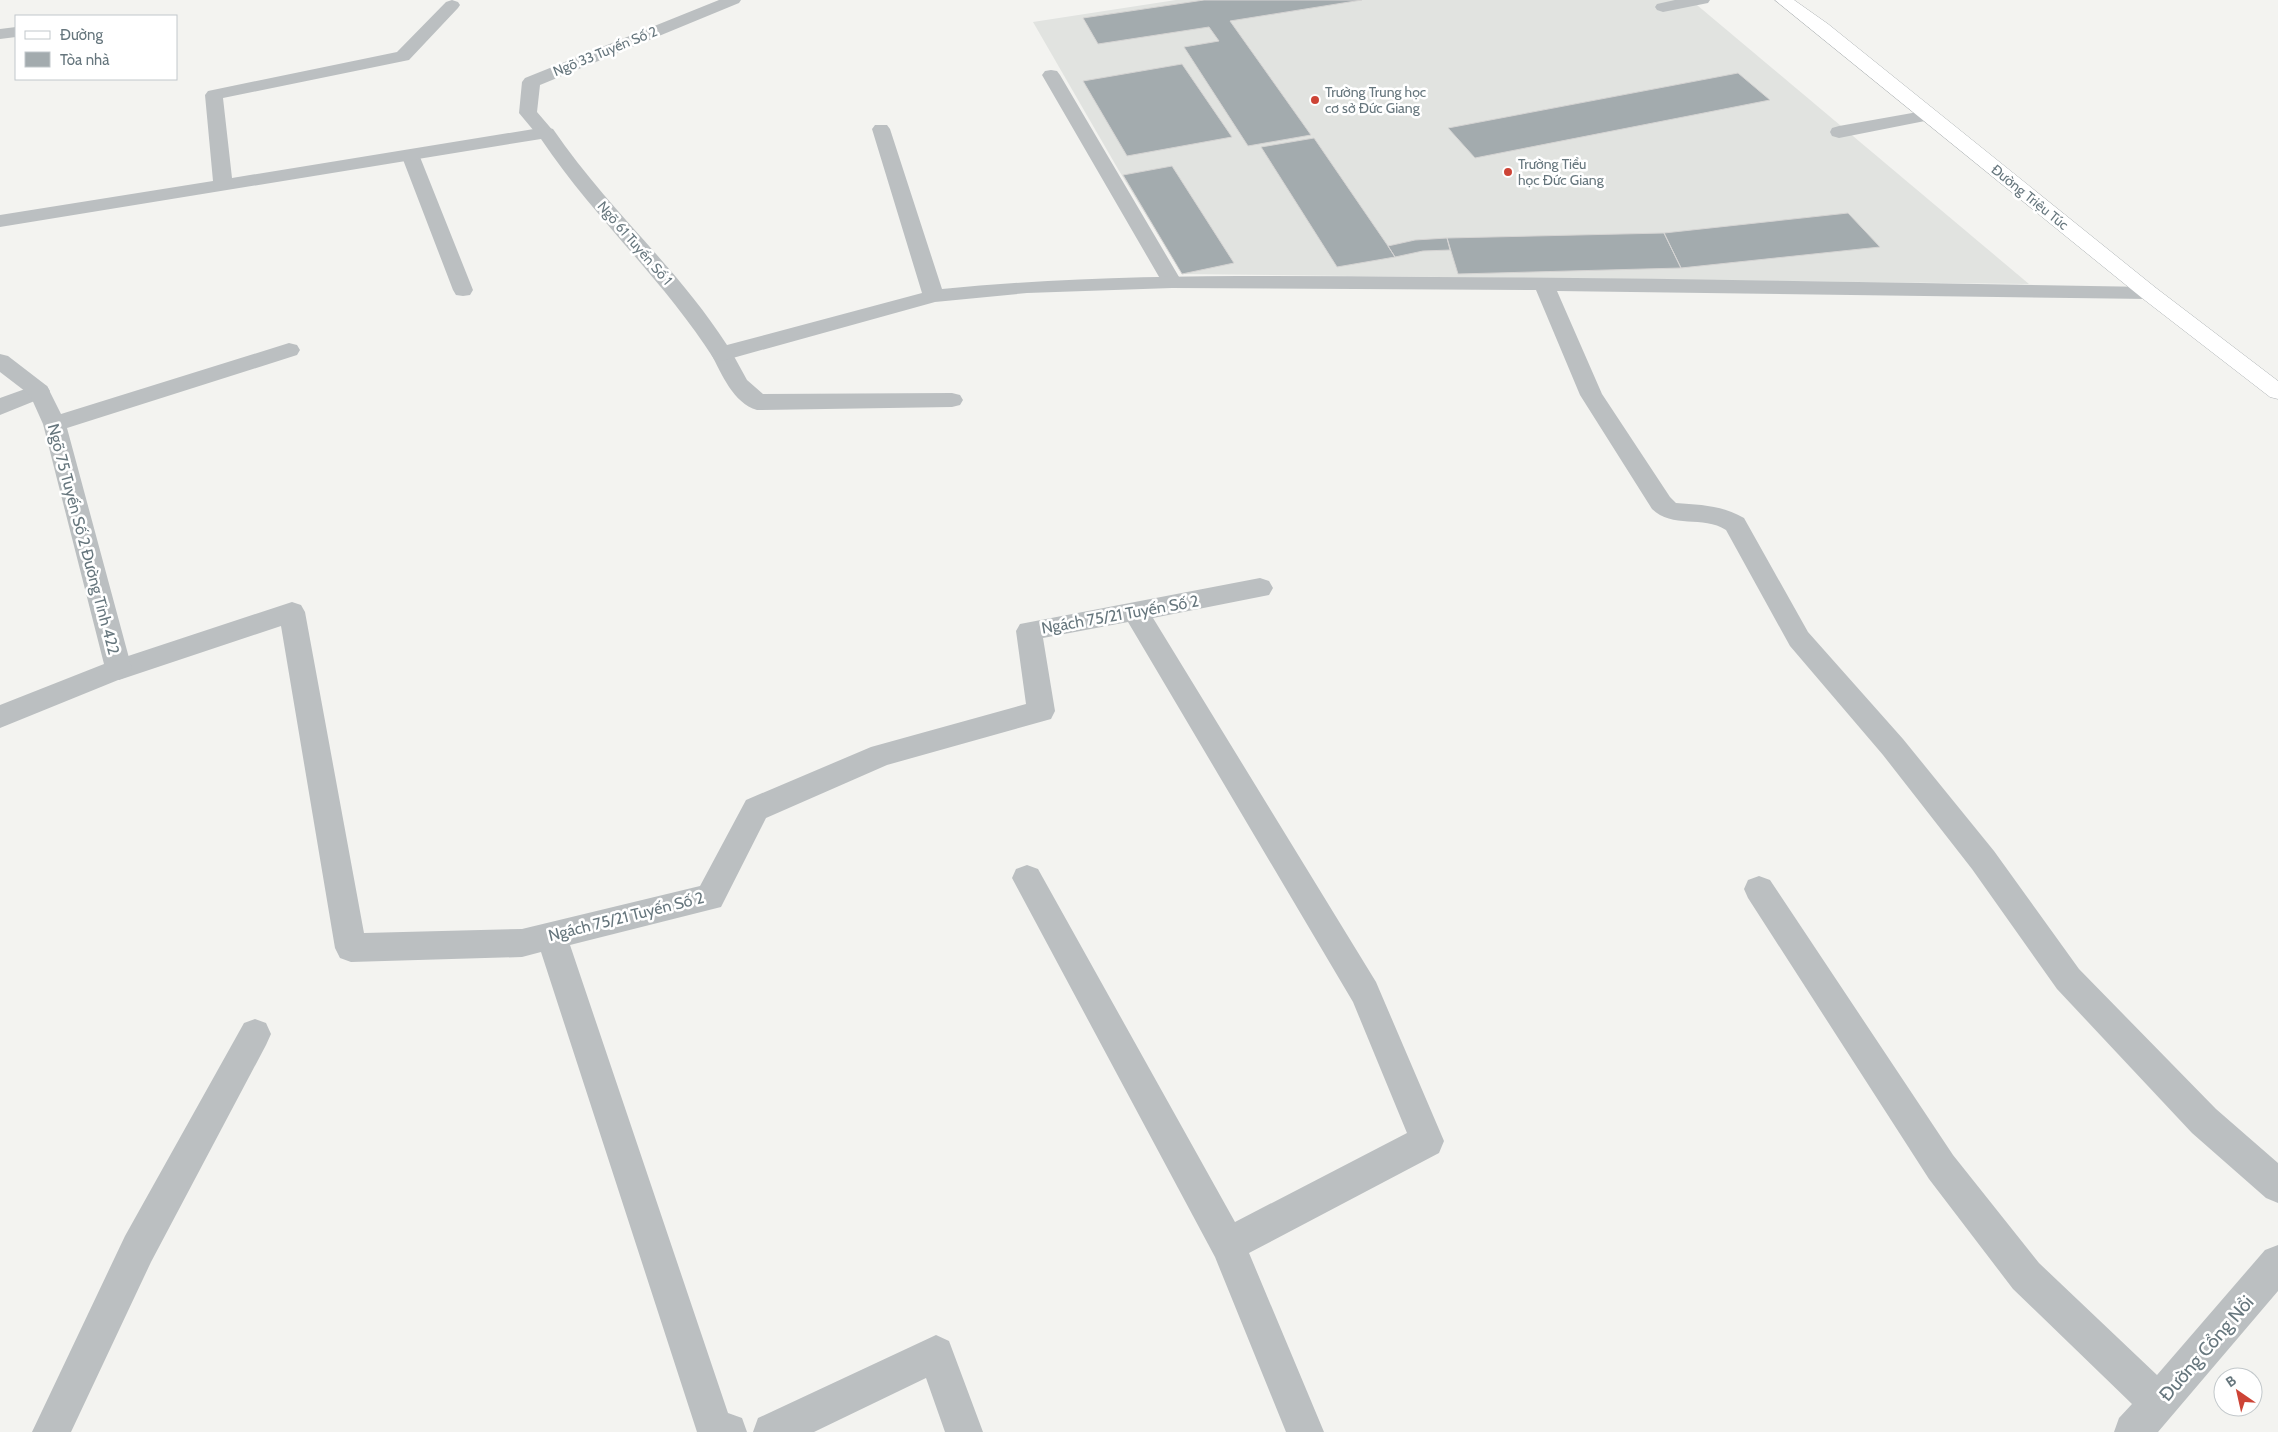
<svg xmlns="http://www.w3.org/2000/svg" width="2278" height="1432" font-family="Cabin,sans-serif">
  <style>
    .built { fill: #e1e3e0 }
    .building { fill: #a3abae; stroke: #d5d4d3 }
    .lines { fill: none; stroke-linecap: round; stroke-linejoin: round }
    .primary-casing { stroke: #adb2b4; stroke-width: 1 }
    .service { fill: #bbbfc1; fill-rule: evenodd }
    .minor { fill: #bbbfc1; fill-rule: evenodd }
    .primary { fill: #fff; fill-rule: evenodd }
    .poi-dot { fill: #cd4436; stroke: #fff; stroke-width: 2 }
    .labels { text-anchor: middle; stroke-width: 5; stroke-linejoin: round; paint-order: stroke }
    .far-street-label { font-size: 14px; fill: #66767d; stroke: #fff }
    .far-poi-label { font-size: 14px; fill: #66767d; stroke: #fff; text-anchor: start }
    .street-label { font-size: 16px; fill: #66767d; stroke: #fff }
    .near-street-label { font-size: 19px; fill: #66767d; stroke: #fff }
  </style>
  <rect width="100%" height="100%" fill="#f3f3f0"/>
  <path class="built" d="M1176,0H1691L2029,284L1182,274L1118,169L1033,22Z"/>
  <path class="building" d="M1204,0H1362L1230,21L1311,135L1248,146L1184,47L1219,41L1209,27L1098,44L1083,18Z
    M1182,64L1232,137L1127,156L1083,81Z
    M1738,73L1770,100L1475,158L1448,128Z
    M1314,138L1388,246L1395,257L1337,267L1261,147Z
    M1172,166L1234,263L1182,274L1123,175Z
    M1848,213L1880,247L1681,268L1664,233Z
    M1664,233L1681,268L1458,274L1447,238Z
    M1447,238L1450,250L1423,251L1395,257L1388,246L1415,240Z"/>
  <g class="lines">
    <g class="primary-casing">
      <path id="primary" d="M1775,0H1794L1828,24L2156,288L2278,381V399L2270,397L2142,298Z"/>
    </g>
    <path class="service" d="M719,0H741L739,3L540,85L537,112L555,133L553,137H539L519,113L522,82L525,78Z
      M1675,0H1710L1708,3L1663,12L1657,10L1655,7L1657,4Z
      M1051,70L1057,71L1060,75L1182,282L1179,286L1172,288L1165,286L1162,282L1042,75L1045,71Z
      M1929,110L1935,111L1938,115L1935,119L1839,138L1832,136L1830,132L1832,128L1839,126Z
      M411,151L418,153L420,157L473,290L470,295L463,296L456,295L453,290L402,157L404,153Z
      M722,347L730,349L747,380L763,394L952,393L960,395L963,400L960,405L952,407L757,410C733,403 722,374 711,354L714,349Z
      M39,384L47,386L50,391L47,396L0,415V398Z
      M1260,578L1269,581L1273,588L1269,595L1153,618L1376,982L1444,1141L1439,1153L1249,1253L1324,1432H1286L1215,1257L1012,878L1016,869L1027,865L1038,869L1235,1222L1407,1133L1353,1002L1128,622L1043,638L1055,711L1051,719L887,765L766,818L721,907L570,945L728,1413L742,1418L747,1432H697L541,952L522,957L351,962L340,958L335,948L281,626L119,680L110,676L106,669L110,662L292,602L301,605L305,612L364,933L522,929L700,886L746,800L871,747L1026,704L1016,631L1020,624Z
      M255,1019L266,1023L271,1034L266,1045L151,1262L71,1432H32L125,1236L244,1023Z
      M936,1335L949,1341L983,1432H945L926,1378L814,1432H753L758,1418Z"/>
    <path class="minor" d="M452,0L458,2L460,5L458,8L409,60L223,98L232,178L546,127L553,129C605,206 677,267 727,345L922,293L872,129L875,125H887L890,129L942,289C1106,273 1269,276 1433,277C1672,278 1910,283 2149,287L2156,288L2159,293L2156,298L2149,299L1557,291L1602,394L1670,497L1676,503C1700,505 1722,505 1744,518L1808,632L1903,739L1994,851L2079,969L2216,1109L2278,1163V1203L2266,1198L2192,1133L2057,989L1972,869L1883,755L1790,646L1726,530C1703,515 1672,529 1652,509L1580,395L1536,290L1172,288L1027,293L935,302L722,361L714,359C663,279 594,218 541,139L0,227V215L213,181L205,95L208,91L397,52L446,2Z
      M16,27V37L0,39V29Z
      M289,343L297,345L300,350L297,355L67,428L132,669L128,676L0,728V705L104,664L43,424L30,395L0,372V354L8,356L47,386L61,414Z
      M1759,876L1770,880L1953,1155L2039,1263L2157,1375L2265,1250L2278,1245V1291L2158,1432H2114L2119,1418L2132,1404L2013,1289L1929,1179L1748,898L1744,889L1748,880Z"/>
    <use href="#primary" class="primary"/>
  </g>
  <g class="poi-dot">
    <circle cx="1315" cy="100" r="5"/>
    <circle cx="1508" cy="172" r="5"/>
  </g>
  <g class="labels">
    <g class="far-street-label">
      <text transform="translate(605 51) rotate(-22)" y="5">Ngõ 33 Tuyến Số 2</text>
      <text transform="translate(2030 197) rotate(39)" y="5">Đường Triệu Túc</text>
      <text transform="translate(635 243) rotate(49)" y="5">Ngõ 61 Tuyến Số 1</text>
    </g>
    <g class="far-poi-label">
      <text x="1325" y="97">Trường Trung học<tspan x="1325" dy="16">cơ sở Đức Giang</tspan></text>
      <text x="1518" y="169">Trường Tiểu<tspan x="1518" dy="16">học Đức Giang</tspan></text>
    </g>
    <g class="street-label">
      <text transform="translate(84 539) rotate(75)" y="6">Ngõ 75 Tuyến Số 2 Đường Tỉnh 422</text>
      <text transform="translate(1120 614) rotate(-10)" y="6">Ngách 75/21 Tuyến Số 2</text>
      <text transform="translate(626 916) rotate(-14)" y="6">Ngách 75/21 Tuyến Số 2</text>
    </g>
    <g class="near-street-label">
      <text transform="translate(2206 1348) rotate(-49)" y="7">Đường Cổng Nổi</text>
    </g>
  </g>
  <rect x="15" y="15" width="162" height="65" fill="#ffffff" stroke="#c2c8cb"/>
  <rect x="25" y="31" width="25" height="8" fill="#ffffff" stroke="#c2c8cb"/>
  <text x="60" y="40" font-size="15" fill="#66767d">Đường</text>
  <rect x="25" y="52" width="25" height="15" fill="#a3abae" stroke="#c2c8cb"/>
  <text x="60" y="65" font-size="15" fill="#66767d">Tòa nhà</text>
  <g transform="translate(2238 1392) rotate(326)"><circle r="24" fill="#ffffff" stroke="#c2c8cb"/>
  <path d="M0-4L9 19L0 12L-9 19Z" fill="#cd4436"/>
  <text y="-8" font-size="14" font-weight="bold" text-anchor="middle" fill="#66767d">B</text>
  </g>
</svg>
